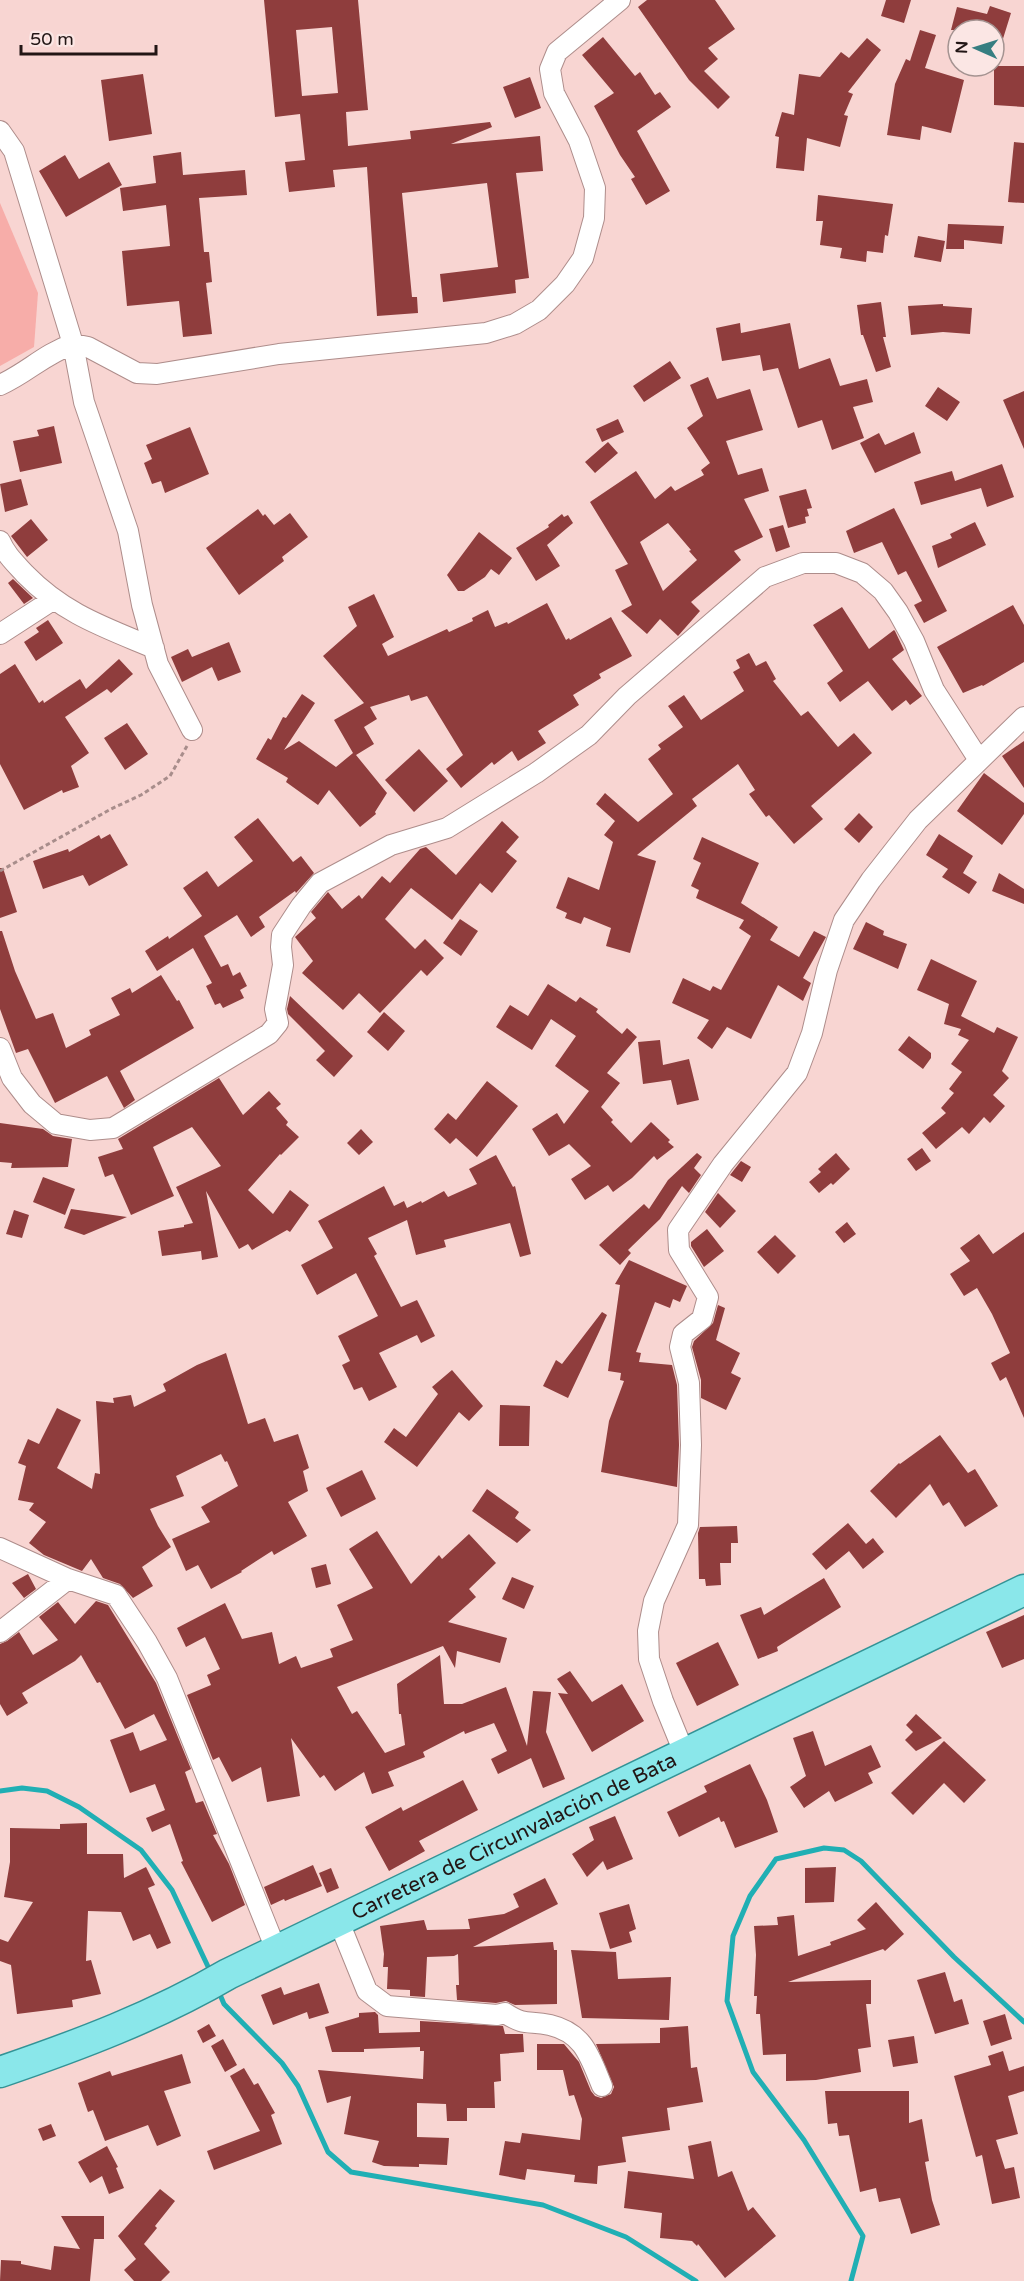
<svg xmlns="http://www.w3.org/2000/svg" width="1024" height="2281" font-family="'Varela Round',sans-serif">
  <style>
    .green { fill: #f7ada9 }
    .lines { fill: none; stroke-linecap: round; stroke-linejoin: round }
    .stream { stroke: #20afb4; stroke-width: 5 }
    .building { fill: #8f3d3d; fill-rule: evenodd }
    .street-casing { stroke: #ae8d8b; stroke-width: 22 }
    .primary-casing { stroke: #339396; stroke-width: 33 }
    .path { stroke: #a88d8b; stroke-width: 3; stroke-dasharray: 4.5 3; stroke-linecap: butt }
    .street { stroke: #fff; stroke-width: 20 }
    .primary { stroke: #8ae7ea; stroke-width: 30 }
    .labels { text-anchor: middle; stroke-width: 6; stroke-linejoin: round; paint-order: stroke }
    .street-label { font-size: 21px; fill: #221615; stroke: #fbe6e4 }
  </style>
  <rect width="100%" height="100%" fill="#f8d5d2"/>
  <path class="green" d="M0,203L38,293L34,347L0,366Z"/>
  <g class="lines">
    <path class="stream" d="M0,1791L22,1788L47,1791L79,1807L141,1850L172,1890L211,1973
      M218,1990L224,2004L282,2063L298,2086L328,2152L351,2172L543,2205L626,2237L696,2281
      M851,2281L863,2236L804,2140L753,2072L727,2001L733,1936L750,1896L776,1859L824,1848L844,1850L861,1861L954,1957L1024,2022"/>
  </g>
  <path class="building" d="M264,0H358L368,110L346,112L348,146L411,139L410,131L490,122L492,127L451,144L540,136L543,171L516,173L529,278L515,280L516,293L443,302L440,274L498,267L487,183L402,193L412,297H417L418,313L377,316L367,167L333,170L335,187L289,192L285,162L305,160L300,114L275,117ZM332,27L338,93L302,96L296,30Z
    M647,0H715L735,29L708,48L718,59L704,71L730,97L718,109L689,80L638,7Z
    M886,0H911L904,23L881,16Z
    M990,6L1011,13L997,58L994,57V30H951L957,7L987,14Z
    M920,30L936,35L925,68L964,80L951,133L922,126L920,140L887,135L895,84L906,59L910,61Z
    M603,37L635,76L640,72L655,95L660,92L671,107L637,131L670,191L646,205L631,179L635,177L620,155L594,106L614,93L582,55Z
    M867,38L881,50L848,92L853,94L844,115L848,116L840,147L807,138L804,171L776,168L779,137L775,136L782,112L794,115L799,74L820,77L841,52L849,58Z
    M994,66H1024V107L994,105Z
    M143,74L152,134L109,141L101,80Z
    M530,77L541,108L515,118L503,87Z
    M1014,142L1024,143V203L1008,202Z
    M181,152L183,175L245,170L247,195L199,198L204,252H209L212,282L206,283L212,334L183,337L179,301L127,306L122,251L170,246L166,205L123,211L120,188L156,183L153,156Z
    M65,155L79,179L109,162L122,185L66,217L39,171Z
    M818,195L893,204L888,236L885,235L883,253L867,251L866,262L840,258L842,248L820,245L823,221H816Z
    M948,224L1004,226L1002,244L964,240V249H946Z
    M918,236L945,241L941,262L914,257Z
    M881,302L886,337H883L891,367L876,372L863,335H861L857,305Z
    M943,304V306L972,308L970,334L943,332L911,335L908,306Z
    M740,323L741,333L790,323L799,369L830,358L840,386L867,379L873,402L853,407L864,438L832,450L822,420L798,428L778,368L763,371L760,355L722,361L716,328Z
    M670,361L681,378L644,402L633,386Z
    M708,377L717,399L750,389L763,430L726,441L738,475L762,468L769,491L744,499L763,537L734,551L741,560L691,602L700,611L678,636L660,619L647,634L621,611L632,605L615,570L628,564L590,502L636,471L655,499L671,486L675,491L704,475L701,470L710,463L687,428L703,416L690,385ZM668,523L691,550L689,551L697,560L663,591L640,542Z
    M938,387L960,402L947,421L925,406Z
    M1024,391V449L1003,400Z
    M618,419L624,432L602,442L596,429Z
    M54,426L62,463L20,472L13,441L39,436L37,430Z
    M190,427L209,474L165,493L161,481L152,484L144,463L152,459L146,445Z
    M914,432L921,453L875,473L860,443L879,433L885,445Z
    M608,442L618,453L595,473L585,462Z
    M1002,464L1014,497L987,507L981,488L921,505L914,482L952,471L955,481Z
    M21,479L28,505L5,512L0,484Z
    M806,489L812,508L807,509L809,516L805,517L806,523L788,528L779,496Z
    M894,508L947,611L924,623L914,605L922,601L906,571L898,575L882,542L854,553L846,531Z
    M258,509L263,516L265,514L274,525L290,513L308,537L282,557L284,561L239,595L206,548Z
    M562,514L564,517L568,515L573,523L547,545L560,566L536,581L516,548L549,527L548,525Z
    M31,519L48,540L27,557L11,536Z
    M975,522L986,545L938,568L932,546L952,538L950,534Z
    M783,525L790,547L776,552L769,529Z
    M479,532L512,558L499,575L491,569L485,577L464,591H458L447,575Z
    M13,579L33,598L24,604L8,583Z
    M374,594L394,637L382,644L388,656L447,629L449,632L473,621L472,618L488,610L495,627L507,622L508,624L547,603L566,640L569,638L570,640L611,617L632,656L599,674L601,678L573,695L579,705L538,731L546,743L518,761L512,751L494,765L492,762L461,788L446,769L463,755L427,696L411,701L409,695L370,707L377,719L364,727L374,744L356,755L387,793L375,812L376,814L360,827L329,790L318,805L286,782L288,778L256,759L268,738L271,740L283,717L286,718L302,694L315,703L284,750L299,741L336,767L353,753L334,720L364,703L323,656L357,626L348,607Z
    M1013,605L1024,625V662L983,686L982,685L963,693L937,647Z
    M842,607L869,649L894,630L895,631L904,650L892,659L922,696L910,705L906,700L892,711L868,681L840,702L827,683L843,671L813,625Z
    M48,620L63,643L36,661L24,642L39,632L36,628Z
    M229,642L241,672L218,681L212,667L182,682L171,657L188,649L192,657Z
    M749,653L756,666L766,661L776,679L773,681L801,716L808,711L838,747L854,733L872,753L811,806L823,819L794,844L769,815L766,817L749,794L755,790L738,764L692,799L697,806L637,855L656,861L630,953L606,946L611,928L584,917L581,924L565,918L567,913L556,908L568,877L599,890L613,842L604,835L615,821L596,804L605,793L638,822L673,794L648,759L661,749L658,745L683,727L668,706L684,695L701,720L744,691L733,672L740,668L736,660Z
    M119,659L133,674L111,693L107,689L65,717L89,753L71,766L79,787L63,793L62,790L24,810L0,764V674L15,664L39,703L43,700L44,703L80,679L86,689Z
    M127,723L148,754L125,770L104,738Z
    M1024,741V788L1002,756Z
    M419,749L448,781L414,812L385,780Z
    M984,773L1024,803V814L1002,845L957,811Z
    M859,813L873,827L859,843L844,829Z
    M258,818L293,862L301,856L314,873L296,893L295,891L259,917L265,927L251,937L237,915L204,936L221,967L228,964L233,976L240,972L247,986L240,990L244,998L223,1008L220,1003L215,1005L206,986L212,983L193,948L157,971L145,951L168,936L169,939L202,916L183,888L207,871L218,887L253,861L234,837Z
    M502,821L519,837L506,852L517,861L492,893L480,883L452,920L411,888L385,919L415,949L425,939L444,958L427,976L421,970L380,1013L359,993L343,1010L302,973L313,961L295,937L316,918L311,912L328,892L342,909L359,895L362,899L382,876L390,883L420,849L426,847L456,875Z
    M110,834L128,865L89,886L83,875L43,889L33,861L68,849L69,852L99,835L101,839Z
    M939,834L973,856L963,873L977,882L969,894L942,877L948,869L926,855Z
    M702,837L759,863L741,903L778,927L770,940L799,957L814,931L826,937L803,978L811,983L803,1001L778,985L751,1039L727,1027L712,1049L697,1038L709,1020L672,1003L683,978L710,991L713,986L721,990L751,936L739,928L744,920L696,898L699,890L691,886L701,863L693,859Z
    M0,868H3L17,912L0,918Z
    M999,873L1024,889V904L992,891Z
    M460,919L478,931L461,956L443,943Z
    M866,922L884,931L883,935L907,944L898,969L853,949Z
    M0,931H2L15,971L36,1019L53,1013L66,1048L91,1035L89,1030L120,1015L111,998L130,988L132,993L161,975L177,1001L179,1000L194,1028L120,1071L135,1100L124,1108L107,1076L55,1103L28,1049L16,1053L0,1009Z
    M931,959L977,981L961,1016L994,1033L997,1027L1018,1037L1002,1071L1009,1078L993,1095L1005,1106L990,1123L984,1117L969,1134L962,1127L936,1149L922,1133L946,1113L941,1108L954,1093L949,1089L962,1072L951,1064L969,1040L958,1035L961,1029L944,1024L949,1004L917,990Z
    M548,984L576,1002L580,997L598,1009L596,1012L622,1034L627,1028L637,1037L607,1073L620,1083L601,1107L613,1120L611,1122L631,1143L651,1122L670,1140L668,1142L674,1147L657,1160L654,1156L632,1178L613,1192L608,1185L585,1200L571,1179L591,1166L569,1144L549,1156L532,1129L557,1113L564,1124L589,1091L555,1066L576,1036L551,1019L532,1050L496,1027L510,1005L528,1016Z
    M290,996L353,1056L334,1077L316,1060L325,1051L288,1014L287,1009Z
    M384,1012L405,1031L388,1051L367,1032Z
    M909,1036L931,1053V1058L923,1069L898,1050Z
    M660,1040L663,1065L689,1059L699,1100L677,1105L671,1080L643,1084L638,1042Z
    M219,1078L243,1115L269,1091L281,1104L276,1108L288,1122L286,1125L299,1137L281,1155L280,1154L248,1190L273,1214L290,1190L309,1205L290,1232L287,1230L252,1250L248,1244L239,1249L206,1191L218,1257L202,1260L201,1251L162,1256L158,1231L184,1227V1225L193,1223L176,1187L221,1166L192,1127L153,1147L174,1196L131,1215L113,1174L105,1177L98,1157L123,1149L118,1139Z
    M487,1081L518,1106L477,1157L456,1138L450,1144L434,1129L448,1113L456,1120Z
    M0,1123L43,1129L53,1136L72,1139L68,1167L11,1168L12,1163L0,1162Z
    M361,1129L373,1142L359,1155L347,1143Z
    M922,1148L931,1161L916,1171L907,1159Z
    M697,1153L702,1157L694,1168L701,1175L689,1193L682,1186L660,1219L628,1250L631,1253L620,1265L599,1245L644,1204L649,1209L668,1180Z
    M836,1153L850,1169L833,1185L831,1183L819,1193L809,1182L821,1172L818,1169Z
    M496,1155L513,1187L515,1186L531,1254L520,1257L510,1223L444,1240L446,1247L416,1255L407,1220L368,1238L377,1254L374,1256L401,1307L417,1300L435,1336L421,1343L417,1335L379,1353L397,1387L369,1401L362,1387L354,1390L342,1365L350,1361L338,1336L378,1316L356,1273L317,1295L301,1265L333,1248L318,1221L384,1186L394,1206L404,1201L407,1208L421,1201L422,1203L444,1191L448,1197L477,1184L469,1169Z
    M741,1161L751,1167L742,1182L730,1175Z
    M43,1177L75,1189L65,1215L33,1202Z
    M718,1193L736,1211L720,1228L705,1212Z
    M71,1209L127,1217L84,1235L64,1228Z
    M14,1210L29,1215L22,1238L6,1234Z
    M847,1222L856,1234L844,1243L835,1232Z
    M707,1229L724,1251L704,1267L691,1246V1242Z
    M1024,1232V1418L1006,1377L1000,1381L991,1363L1010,1353L992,1314L977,1288L964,1296L950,1274L970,1261L960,1248L979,1234L993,1254Z
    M775,1235L796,1256L778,1274L757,1252Z
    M629,1260L687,1286L680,1302L673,1299L670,1308L655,1302L636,1352L641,1353L639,1362L672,1365L677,1385L679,1445L677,1487L601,1472L609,1421L624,1381L620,1380L621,1373L608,1371L620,1285L615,1284Z
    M718,1305L725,1308L716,1340L740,1353L731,1373L741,1378L726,1410L701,1398V1380L692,1347L694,1341L713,1323Z
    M602,1312L607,1315L568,1398L543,1386L556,1360L562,1364Z
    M226,1353L248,1424L265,1418L274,1442L298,1434L309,1468L303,1471L308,1491L288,1502L307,1536L274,1555L272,1551L241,1571L242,1572L211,1589L198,1565L186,1571L172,1539L210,1522L201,1507L238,1486L227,1461L225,1462L221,1454L176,1476L184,1496L150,1509L158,1526L171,1547L142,1567L153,1586L133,1598L120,1584L103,1578L91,1559L82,1571L44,1555L29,1543L46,1522L29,1510L34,1503L18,1500L26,1466L18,1463L28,1439L39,1444L57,1408L81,1420L57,1468L92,1489L95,1473L100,1474L96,1401L114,1403L113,1398L131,1395L134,1407L166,1391L163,1384L197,1365Z
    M452,1370L483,1406L469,1421L459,1412L417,1467L384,1442L394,1428L406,1437L438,1394L432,1387Z
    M500,1405L530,1406L529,1446H499Z
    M940,1435L968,1473L975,1469L998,1506L965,1527L949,1502L943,1506L930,1484L896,1518L870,1491L899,1463L900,1464Z
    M362,1470L376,1499L341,1517L326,1488Z
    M487,1489L519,1512L515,1518L531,1530L517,1543L472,1511Z
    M848,1523L866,1544L873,1538L884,1552L863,1569L849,1551L826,1570L812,1554Z
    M737,1526L738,1543H731V1563H720L721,1585L706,1586L705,1579H699L698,1533L700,1527Z
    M377,1531L411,1584L439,1555L442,1559L469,1534L496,1563L469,1589L476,1597L448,1622L507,1638L500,1663L457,1651L455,1668L443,1646L337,1687L352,1714L357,1711L385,1753L405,1745L401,1714H399L397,1684L440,1655L444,1704H462L506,1687L527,1746L533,1691L551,1692L546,1732L565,1779L543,1788L531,1758L498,1774L491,1759L507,1751L494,1723L465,1734L464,1731L423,1752L425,1757L388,1772L394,1786L372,1794L364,1772L335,1791L324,1775L320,1778L291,1738L300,1796L267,1802L261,1767L232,1782L219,1757L213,1760L187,1695L211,1685L207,1675L220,1669L205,1637L186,1647L177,1628L225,1603L242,1639L272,1632L279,1664L296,1656L301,1668L333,1657L330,1649L353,1640L337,1605L373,1588L349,1549Z
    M326,1564L331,1584L316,1588L311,1568Z
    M28,1574L36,1589L24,1598L12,1583Z
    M512,1577L534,1586L524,1609L502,1599Z
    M824,1578L841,1607L777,1647L778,1651L758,1659L740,1615L761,1607L764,1615Z
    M96,1601L108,1605L156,1683L191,1769L185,1772L196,1803L203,1801L217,1834L213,1835L229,1864L245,1905L212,1922L181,1862L183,1861L170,1824L152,1832L146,1818L165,1810L155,1784L130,1793L110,1740L133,1732L140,1751L167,1740L154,1714L125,1729L100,1682L97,1683L81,1655L75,1661L22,1693L28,1703L7,1716L0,1704V1644L7,1641L19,1632L33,1655L58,1640L39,1617L58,1602L75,1624Z
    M1024,1615V1659L1002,1668L986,1632Z
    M718,1642L739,1685L697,1706L676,1663Z
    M570,1671L592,1702L622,1684L644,1721L592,1752L558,1693L568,1694L557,1679Z
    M916,1714L942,1738L916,1751L905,1740L913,1732L906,1725Z
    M813,1731L825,1766L871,1745L881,1767L868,1773L873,1783L835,1802L829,1791L804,1808L790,1787L806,1776L793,1738Z
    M944,1741L986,1780L964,1803L944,1783L913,1815L891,1793Z
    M750,1764L767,1800L778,1832L735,1848L724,1821L721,1822L719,1817L679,1837L667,1812L707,1792L704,1786Z
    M463,1780L478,1810L419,1841L425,1851L389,1871L365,1827L401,1807L403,1811Z
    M615,1816L633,1859L607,1870L603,1861L587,1877L572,1854L594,1840L589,1827Z
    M87,1823V1854H123L124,1878L146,1867L155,1885L148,1888L171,1943L157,1949L150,1934L133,1941L121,1912L88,1911L86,1961L91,1960L101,1994L72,2000L73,2007L17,2014L11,1965L0,1961V1939L8,1942L33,1902L4,1897L10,1862V1828L60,1829V1824Z
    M313,1865L322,1886L285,1901L284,1899L271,1905L264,1887Z
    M836,1867L834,1902L805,1903V1868Z
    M331,1868L339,1888L327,1893L319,1873Z
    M545,1878L558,1904L473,1947L553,1942L554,1950H557V2004L515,2005L506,2001L496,2003L457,2000L456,1985H459L458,1954L454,1956L427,1957L425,1997L410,1996V1990L387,1989L388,1967H383L384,1954L380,1926L424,1920L427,1930L470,1929L468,1919L504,1914L519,1907L513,1894Z
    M876,1902L904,1934L885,1951L883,1949L788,1982L871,1980V2004H866L871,2047L858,2049L861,2072L816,2080L786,2081V2054L763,2055L760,2014H756L757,1996H754L756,1955L754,1926L778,1925L777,1917L794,1915L798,1956L831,1945L830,1942L866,1929L857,1920Z
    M629,1904L636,1929L629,1932L632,1942L610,1949L599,1913Z
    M571,1950L616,1952L618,1979L671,1977L669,2020L582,2018Z
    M945,1972L954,2002L962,1999L969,2024L935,2034L917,1980Z
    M319,1983L329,2013L309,2019L307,2012L273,2025L261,1995L281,1987L284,1995Z
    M375,2012L378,2015L379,2033L420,2032V2021L503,2026L505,2034H523L524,2052L500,2054L501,2081L494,2082L495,2108H467V2121H447L446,2104L417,2103V2137L449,2138L447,2165L419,2164V2167L384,2166L372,2162L379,2141L344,2134L351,2096L327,2103L318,2070L423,2079L424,2051H420V2047L364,2049V2052H332L325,2027L359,2017V2013Z
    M1005,2014L1012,2039L991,2046L983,2021Z
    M209,2024L216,2036L203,2043L197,2031Z
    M688,2026L691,2068L697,2067L703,2102L667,2108L670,2130L622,2137L626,2162L598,2166L597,2184L574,2182L575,2175L527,2169L525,2180L499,2175L505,2141L520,2143L522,2133L580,2140L582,2119L574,2095L569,2096L563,2070H537V2044H564L579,2062L591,2091L595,2096L601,2098L611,2094L614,2087L596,2044L660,2043V2028Z
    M914,2036L918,2063L893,2067L888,2040Z
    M223,2039L237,2065L225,2072L211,2046Z
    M1003,2051L1009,2071L1024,2066V2091L1008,2096L1018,2134L996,2140L1005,2169L1014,2167L1020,2198L992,2204L982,2155L976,2157L954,2076L991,2065L988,2056Z
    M182,2054L191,2083L164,2091L181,2136L157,2146L148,2125L105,2141L93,2110L88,2112L78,2083L110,2071L112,2076Z
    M244,2068L254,2085L258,2083L275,2113L271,2115L282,2144L214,2170L207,2151L260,2131L230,2076Z
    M825,2091H909V2123L922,2119L929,2161L925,2162L932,2200L940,2225L911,2234L900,2198L879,2202L876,2188L860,2192L849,2135L839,2136L837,2123L828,2124Z
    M51,2124L56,2136L43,2141L38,2129Z
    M711,2141L718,2177L732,2171L748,2211L753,2207L776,2236L725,2278L698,2244L697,2246L692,2241L660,2238L662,2213L624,2208L628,2171L694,2179L688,2146Z
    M107,2146L118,2167L116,2168L124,2188L109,2194L102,2176L90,2183L78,2162Z
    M160,2189L175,2201L155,2226L157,2228L144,2244L170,2272L161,2281H134L124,2270L136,2259L118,2236Z
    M61,2216H104V2239H94L90,2281H0L1,2260L21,2261V2264L51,2270L54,2246L80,2249Z"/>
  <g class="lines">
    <g class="street-casing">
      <path id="street" d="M0,131L14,151L73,344L88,347L137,373L157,374L279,354L486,333L515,324L539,310L565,284L583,258L594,218L595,188L579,141L554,93L550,69L557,52L620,0
        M0,385C27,373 44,354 73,344L84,402L128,531L142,605L158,664L192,730
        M0,541C6,555 15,563 25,574C64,614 104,627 154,648
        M0,634L54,599
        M0,1048L12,1078L32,1104L56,1124L90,1130L113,1128L269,1034L278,1023L275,1009L283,965L281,947L282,935L301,906L320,883L391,845L447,828L536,773L589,735L627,696L765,577L803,563H836L862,573L883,591L898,612L914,641L934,690L979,760
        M0,1548L68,1579L116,1595L147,1642L167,1678L277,1952
        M0,1632L68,1579
        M685,1755L663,1701L649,1659L648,1631L654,1601L688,1525L691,1445L689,1383L680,1347L683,1334L702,1319L708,1297L679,1250L678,1230L723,1164L797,1073L812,1033L827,970L844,920L871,880L918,820L1024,717
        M339,1922L367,1991L387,2006L497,2015L505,2013C526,2027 529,2020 550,2025C584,2033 590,2057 602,2086"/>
    </g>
    <g class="primary-casing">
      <g id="primary">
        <path id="s1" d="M0,2072C79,2045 156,2016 228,1974L1024,1590"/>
      </g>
    </g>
    <path class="path" d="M0,871L111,809L141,795L170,776L187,746"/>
    <use href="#street" class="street"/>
    <use href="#primary" class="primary"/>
  </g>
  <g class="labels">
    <g class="street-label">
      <text dy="7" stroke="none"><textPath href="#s1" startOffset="566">Carretera de Circunvalación de Bata</textPath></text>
    </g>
  </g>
  <g transform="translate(976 48) rotate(273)"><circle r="28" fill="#fbe6e4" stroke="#a49391" stroke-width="1.5"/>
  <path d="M0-4.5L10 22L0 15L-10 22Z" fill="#367e81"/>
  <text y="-9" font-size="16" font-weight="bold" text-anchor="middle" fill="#221615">N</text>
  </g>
  <path d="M21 45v9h135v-9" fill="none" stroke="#221615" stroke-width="3"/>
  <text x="30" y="45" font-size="18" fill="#221615" stroke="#fbe6e4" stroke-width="4.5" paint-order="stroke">50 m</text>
</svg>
